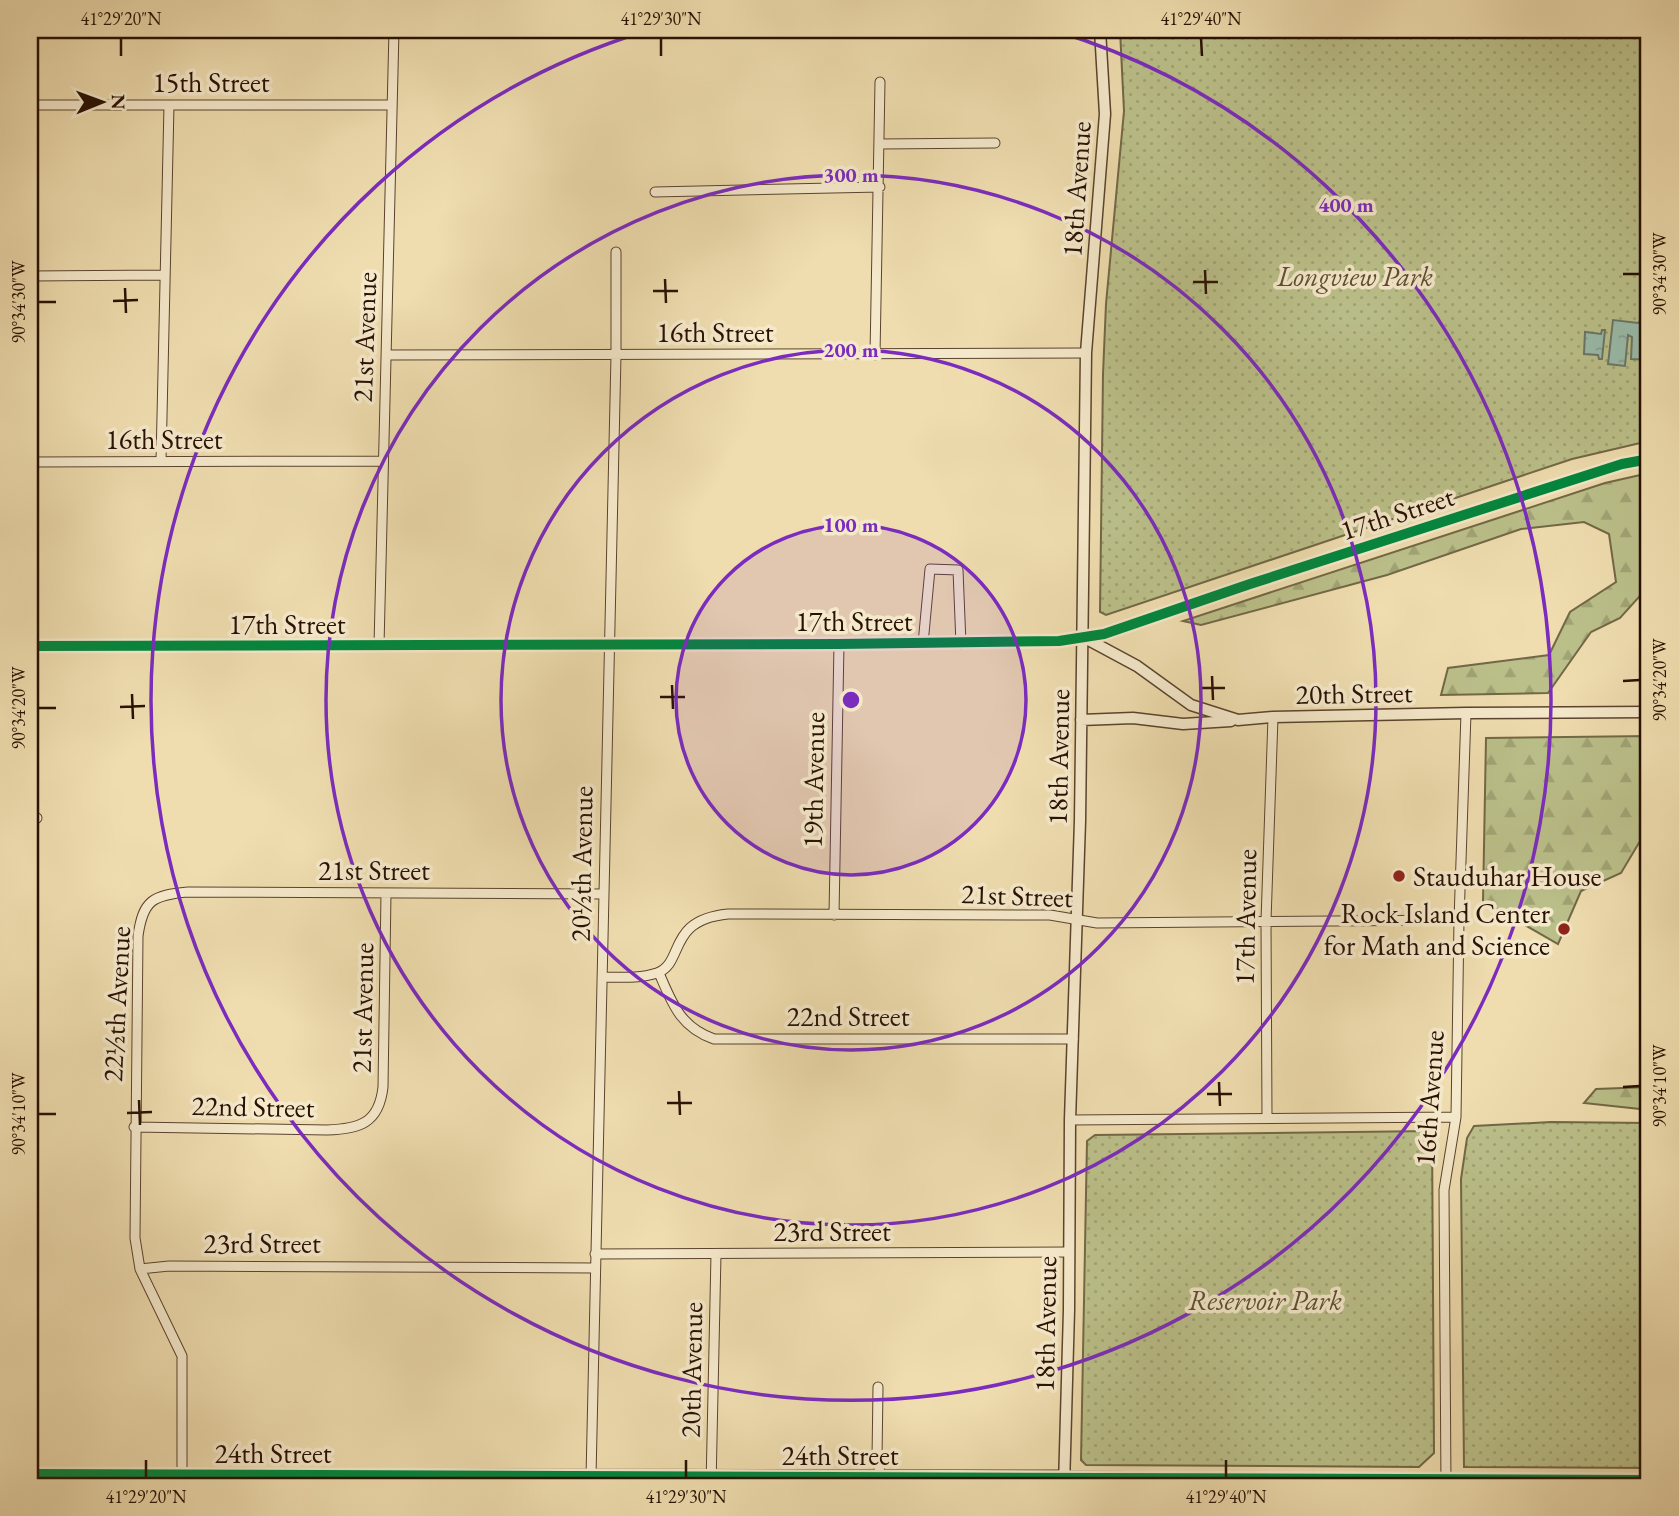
<svg xmlns="http://www.w3.org/2000/svg" width="1679" height="1516" font-family="'EB Garamond',serif">
  <style>
    .forest { fill: url(#forest-firs); stroke: #726846; stroke-width: 2 }
    .park { fill: url(#park-dots); stroke: #726846; stroke-width: 2 }
    .water { fill: url(#water-ripples); stroke: #6c7767; stroke-width: 2 }
    .lines { fill: none; stroke-linecap: round; stroke-linejoin: round }
    .minor-casing { stroke: #5a432e; stroke-width: 11 }
    .tertiary-casing { stroke: #5a432e; stroke-width: 13 }
    .minor { stroke: #f5e9cb; stroke-width: 9 }
    .tertiary { stroke: #f5e9cb; stroke-width: 10 }
    .cycleway-casing { stroke: #f5e9cb; stroke-width: 15 }
    .cycleway { stroke: #00873e; stroke-width: 10 }
    .ticks { fill: none; stroke: #281003; stroke-width: 2.5 }
    .ring { fill: none; stroke: #7b2cbf; stroke-width: 3.5 }
    .poi-dot { fill: #8f2418; stroke: #f5e9cb; stroke-width: 2.5 }
    .labels { text-anchor: middle; stroke-width: 7; stroke-linejoin: round; paint-order: stroke }
    .street-label { font-size: 28px; fill: #281003; stroke: #f5e9cb }
    .park-label { font-size: 28px; font-style: italic; fill: #5b4e32; stroke: #f5e9cb }
    .poi-label { font-size: 28px; fill: #281003; stroke: #f5e9cb; text-anchor: start }
    .centre { fill: #7b2cbf; stroke: #f5e9cb; stroke-width: 3.5 }
    .ring-label { font-size: 21px; text-anchor: middle; font-weight: bold; fill: #7b2cbf; stroke: #f5e9cb; stroke-width: 7; stroke-linejoin: round; paint-order: stroke }
    .neatline { fill: none; stroke: #281003; stroke-width: 2.5 }
    .ticks-label { font-size: 18px; text-anchor: middle; fill: #281003 }
  </style>
  <defs>
    <pattern id="forest-firs" width="22" height="20" patternUnits="userSpaceOnUse" patternTransform="scale(1.75)"><rect width="22" height="20" fill="#bbc08a"/><path d="M5 1l3.5 6h-7zM16 11l3.5 6h-7z" fill="#a1a475"/></pattern>
    <pattern id="park-dots" width="8" height="8" patternUnits="userSpaceOnUse" patternTransform="scale(1.75)"><rect width="8" height="8" fill="#bbc08a"/><path d="M2 2h.1M6 6h.1" fill="none" stroke="#a1a475" stroke-width="1.8" stroke-linecap="round"/></pattern>
    <pattern id="water-ripples" width="26" height="14" patternUnits="userSpaceOnUse" patternTransform="scale(1.75)"><rect width="26" height="14" fill="#9abcaa"/><path d="M2 4q2-2 4 0t4 0M15 11q2-2 4 0t4 0" fill="none" stroke="#85a191"/></pattern>
  </defs>
  <rect width="100%" height="100%" fill="#efddaf"/>
  <filter id="stains"><feTurbulence type="fractalNoise" baseFrequency=".00286" numOctaves="4"/><feColorMatrix values="0 0 0 0 .2 0 0 0 0 .09 0 0 0 0 .02 0 0 0 .5 -.17"/></filter>
  <radialGradient id="worn" r=".72"><stop offset=".6" stop-color="#630" stop-opacity="0"/><stop offset="1" stop-color="#630" stop-opacity=".3"/></radialGradient>
  <path class="forest" d="M1649,473V543L1644,549L1649,586L1620,618L1591,632L1548,693L1441,695L1448,668L1549,655L1570,612L1616,582L1609,534L1584,522L1521,529L1387,575L1201,625L1183,621L1605,483Z
    M1649,736V826L1621,873L1581,891L1558,944L1483,901L1486,738Z
    M1649,1087V1119L1640,1109L1584,1103L1596,1089Z"/>
  <path class="park" d="M1120,30H1649V441L1572,459L1106,615L1100,612L1103,374L1106,304L1124,111Z
    M1551,1122L1649,1123V1468L1464,1467L1461,1179L1467,1138L1474,1126Z
    M1432,1131L1434,1453L1419,1467L1086,1465L1081,1460L1087,1141L1095,1135Z"/>
  <path class="water" d="M1649,304V360L1631,359L1632,337L1628,335L1625,366L1608,364L1613,320L1638,323L1645,316Z
    M1602,330H1605L1602,359H1599L1598,355L1584,354L1585,332L1601,334Z"/>
  <g class="lines">
    <g class="minor-casing">
      <path id="minor" d="M30,105H392
        M880,144L995,143
        M655,192L880,187
        M30,276L164,275
        M386,355L1086,353
        M875,355L880,82
        M161,461L169,105
        M30,462L383,461
        M923,644L930,569L958,570L961,644
        M379,646L394,30
        M30,818H37
        M834,915L839,644
        M659,973C672,1003 680,1027 714,1039H1073
        M602,977C619,977 639,979 657,973C685,963 666,920 728,914L1050,915L1097,923L1459,920
        M1267,1118L1266,921L1273,717
        M1070,1120L1456,1117
        M134,1127L327,1130C360,1129 379,1123 383,1087L386,893
        M595,1254L1069,1252
        M140,1269L169,1266L595,1268
        M878,1387L877,1459L883,1486
        M182,1475V1356L140,1269L135,1238L138,936C143,900 153,895 188,892L603,894
        M1064,1476L1649,1480
        M591,1477L616,355V252
        M149,1486V1475
        M341,1486V1476
        M711,1486L716,1254
        M1446,1486L1444,1190L1456,1117L1459,920L1466,713"/>
    </g>
    <g class="tertiary-casing">
      <path id="tertiary" d="M1083,637L1137,666L1191,705L1238,720L1273,717L1466,713L1649,712
        M30,646L839,644L1059,641L1104,634L1250,584L1622,464L1649,459
        M1081,720L1133,718L1183,724L1231,721
        M30,1474L1064,1476
        M1064,1486L1069,1310L1070,1120L1080,821L1086,353L1105,114L1100,30"/>
    </g>
    <use href="#minor" class="minor"/>
    <use href="#tertiary" class="tertiary"/>
    <g class="cycleway-casing">
      <path id="cycleway" d="M30,646L839,644L1059,641L1104,634L1250,584L1622,464L1649,459
        M30,1474L1649,1480"/>
    </g>
    <use href="#cycleway" class="cycleway"/>
  </g>
  <path class="ticks" d="M121,38V56M661,38V56M1201,38L1202,56M1205,270L1206,294M1623,274H1640M665,279L666,303M1193,282H1218M125,288L126,313M653,291H678M113,301L138,300M38,302H56M1212,676L1213,700M1623,681L1640,680M672,685L673,709M1200,688H1225M132,694L133,719M660,697H685M120,707L145,706M38,708H56M1219,1082L1220,1106M1623,1087L1640,1086M679,1091L680,1115M1207,1094H1232M139,1100L140,1125M667,1103H692M127,1113L152,1112M38,1114H56M146,1460V1478M686,1460V1478M1226,1460V1478"/>
  <circle cx="851" cy="700" r="175" fill="#7b2cbf" fill-opacity=".12"/>
  <g class="ring">
    <circle cx="851" cy="700" r="175"/>
    <circle cx="851" cy="700" r="350"/>
    <circle cx="851" cy="700" r="525"/>
    <path d="M1056 31A700 700 0 1 1 646 31"/>
  </g>
  <g class="poi-dot">
    <circle cx="1399" cy="876" r="7"/>
    <circle cx="1564" cy="929" r="7"/>
  </g>
  <g class="labels">
    <g class="street-label">
      <text x="211" y="92">15th Street</text>
      <text transform="translate(1076 189) rotate(-86)" y="10">18th Avenue</text>
      <text x="715" y="342">16th Street</text>
      <text transform="translate(364 337) rotate(-88)" y="10">21st Avenue</text>
      <text x="164" y="449">16th Street</text>
      <text transform="translate(1397 513) rotate(-18)" y="10">17th Street</text>
      <text x="854" y="631">17th Street</text>
      <text x="287" y="634">17th Street</text>
      <text transform="translate(1354 693) rotate(-1)" y="10">20th Street</text>
      <text transform="translate(1058 757) rotate(-89)" y="10">18th Avenue</text>
      <text transform="translate(813 780) rotate(-89)" y="10">19th Avenue</text>
      <text transform="translate(581 864) rotate(-89)" y="10">20½th Avenue</text>
      <text x="374" y="880">21st Street</text>
      <text transform="translate(1017 895) rotate(2)" y="10">21st Street</text>
      <text transform="translate(1245 917) rotate(-89)" y="10">17th Avenue</text>
      <text transform="translate(116 1004) rotate(-87)" y="10">22½th Avenue</text>
      <text transform="translate(362 1008) rotate(-89)" y="10">21st Avenue</text>
      <text x="848" y="1026">22nd Street</text>
      <text transform="translate(1429 1098) rotate(-86)" y="10">16th Avenue</text>
      <text transform="translate(253 1106) rotate(1)" y="10">22nd Street</text>
      <text x="832" y="1241">23rd Street</text>
      <text x="262" y="1253">23rd Street</text>
      <text transform="translate(1045 1324) rotate(-89)" y="10">18th Avenue</text>
      <text transform="translate(691 1370) rotate(-89)" y="10">20th Avenue</text>
      <text x="273" y="1463">24th Street</text>
      <text x="840" y="1465">24th Street</text>
    </g>
    <g class="park-label">
      <text x="1355" y="286">Longview Park</text>
      <text x="1265" y="1310">Reservoir Park</text>
    </g>
    <g class="poi-label">
      <text x="1413" y="886">Stauduhar House</text>
      <text x="1550" y="923" text-anchor="end">Rock Island Center<tspan x="1550" dy="32">for Math and Science</tspan></text>
    </g>
  </g>
  <circle cx="851" cy="700" r="10" class="centre"/>
  <g class="ring-label">
    <text x="851" y="182">300 m</text>
    <text x="1346" y="212">400 m</text>
    <text x="851" y="357">200 m</text>
    <text x="851" y="532">100 m</text>
  </g>
  <rect width="1679" height="1516" fill="none" stroke="#efddaf" stroke-width="77"/>
  <g transform="translate(102 102) rotate(89)" stroke="#f5e9cb" stroke-width="5" paint-order="stroke">
  <path d="M0-5L12 26L0 18L-12 26Z" fill="#281003"/>
  <text y="-10" font-size="19" font-weight="bold" text-anchor="middle" fill="#281003">N</text>
  </g>
  <rect x="38" y="38" width="1602" height="1440" class="neatline"/>
  <g class="ticks-label">
    <text x="121" y="25">41°29'20"N</text>
    <text x="661" y="25">41°29'30"N</text>
    <text x="1201" y="25">41°29'40"N</text>
    <text transform="translate(1660 274) rotate(-90)" y="6">90°34'30"W</text>
    <text transform="translate(19 302) rotate(-90)" y="6">90°34'30"W</text>
    <text transform="translate(1660 680) rotate(-90)" y="6">90°34'20"W</text>
    <text transform="translate(19 708) rotate(-90)" y="6">90°34'20"W</text>
    <text transform="translate(1660 1086) rotate(-90)" y="6">90°34'10"W</text>
    <text transform="translate(19 1114) rotate(-90)" y="6">90°34'10"W</text>
    <text x="146" y="1503">41°29'20"N</text>
    <text x="686" y="1503">41°29'30"N</text>
    <text x="1226" y="1503">41°29'40"N</text>
  </g>
  <rect width="100%" height="100%" filter="url(#stains)"/>
  <rect width="100%" height="100%" fill="url(#worn)"/>
</svg>
